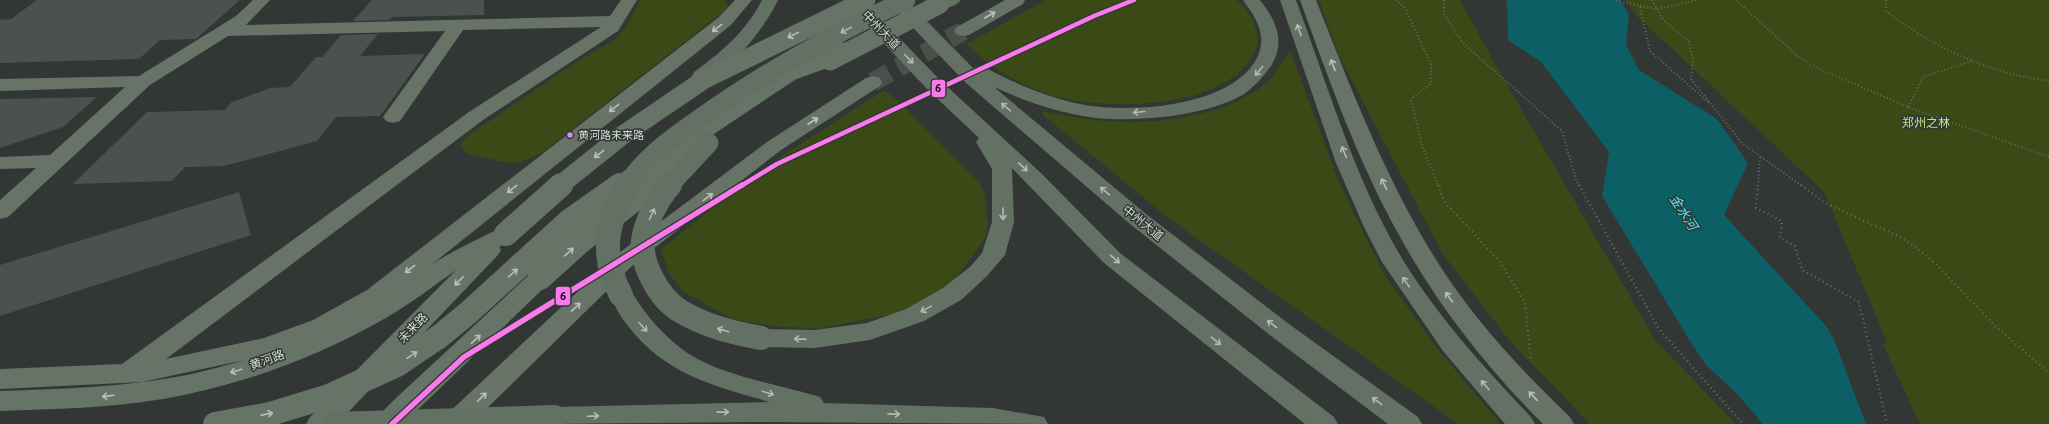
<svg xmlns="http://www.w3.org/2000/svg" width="2049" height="424" font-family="Ubuntu,'Noto Sans SC',sans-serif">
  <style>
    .green { fill: #3a4915 }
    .water { fill: #0c5f65 }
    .building { fill: #4c504f }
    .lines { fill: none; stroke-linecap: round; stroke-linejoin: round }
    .minor-tunnel { stroke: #4a4f4c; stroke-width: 19; stroke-dasharray: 19 10; stroke-linecap: butt }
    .path-far1 { stroke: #656d65; stroke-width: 2; stroke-dasharray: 1 2.5; stroke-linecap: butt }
    .path { stroke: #656d65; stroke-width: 2.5; stroke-dasharray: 1 3.5; stroke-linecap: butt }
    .minor { fill: #687367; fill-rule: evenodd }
    .major { fill: #667367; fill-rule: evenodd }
    .highway { fill: #637064; fill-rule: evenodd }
    .major-bridge-far1 { stroke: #667367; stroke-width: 19 }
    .major-bridge { stroke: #667367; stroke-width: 24 }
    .highway-bridge-far1 { stroke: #637064; stroke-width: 19 }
    .highway-bridge { stroke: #637064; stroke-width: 24 }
    .metro-1-far1-casing { stroke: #303834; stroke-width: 7 }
    .metro-1-casing { stroke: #303834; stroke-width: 8 }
    .metro-1-far1 { stroke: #fa7aec; stroke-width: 4.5 }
    .metro-1 { stroke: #fa7aec; stroke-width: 5.5 }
    .oneway { stroke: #bac0bb }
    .oneway2 { stroke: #b3bab4 }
    .oneway3 { stroke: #b9c0bb }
    .bus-dot { fill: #ce8fe9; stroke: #303834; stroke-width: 1.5 }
    .labels { text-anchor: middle; stroke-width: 3; stroke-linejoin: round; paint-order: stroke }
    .bus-label { font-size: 11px; fill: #d5dad7; stroke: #303834; text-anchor: start }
    .street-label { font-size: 12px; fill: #d5dad7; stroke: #303834 }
    .park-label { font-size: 12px; fill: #c3e386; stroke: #303834 }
    .water-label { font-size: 13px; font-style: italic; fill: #55e9f5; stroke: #303834 }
    .line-badge { stroke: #303834; stroke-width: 1.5 }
    .pale-badge-label { font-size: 11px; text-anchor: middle; font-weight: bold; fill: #111 }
  </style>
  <rect width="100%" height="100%" fill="#323634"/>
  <path class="green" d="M640,0H725L728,5L727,9L543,152L521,162L508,163L468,154L460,146L466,137L575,63L618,37L628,24Z
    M1045,0H1236C1247,7 1252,17 1256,29C1260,41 1257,50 1250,60C1217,110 1103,111 1051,95C1021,86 988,67 967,44Z
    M1319,0H1460L1499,71L1656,341L1736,424H1590L1509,340L1442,253L1338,54Z
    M1625,0H2049V424H1920L1883,345L1887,342L1824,192L1637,16Z
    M1290,50L1340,185L1384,274L1440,352L1501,424H1458L1167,217L1043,115L1042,111C1104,125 1167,128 1228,105C1243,99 1260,90 1271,78C1278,69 1284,59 1290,50Z
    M883,91L892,95L980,183L985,196L988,223L985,239L954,280L941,289L911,308L899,313L820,328L779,327L732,319L684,292L669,274L661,249L740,186L783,155Z"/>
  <path class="water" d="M1505,0H1620L1629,14L1626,45L1639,70L1717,119L1748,163L1724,215L1827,327L1835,342L1866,424H1763L1737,394L1706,365L1690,341L1602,196L1609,152L1541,62L1508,40L1507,2Z"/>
  <path class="building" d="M37,0H240L196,39L160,40L139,59L0,63V20L11,19Z
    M372,0H484V15L392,17L389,20L353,21Z
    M378,34L360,56L425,54L380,116L336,117L317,141L224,166L185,167L172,181L73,184L147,112L224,110L232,102L270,88L290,87L316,57H322L341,35Z
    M97,97L63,127L0,148V99Z
    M239,192L251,235L0,316V265Z"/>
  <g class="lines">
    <path class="minor-tunnel" d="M873,82L963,31"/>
    <path class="path-far1" d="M1396,0L1405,8L1431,64V83L1411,100L1422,145L1438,186
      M1444,0V14L1463,43L1562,131L1576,180L1580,186
      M1613,0L1656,9L1699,0
      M1652,0L1664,21L1689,41L1693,60L1691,79L1742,143L1802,186
      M1736,0L1799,57L1817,68L1908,107L2049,157
      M1886,0V11C1934,48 1988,73 2049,81
      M1640,7L1650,51L1709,103
      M1908,107L1923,77L1972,61
      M1758,186L1760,156"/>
    <path class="path" d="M1438,185L1444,201L1500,262L1525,302L1531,362
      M1579,185L1659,329L1743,424
      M1758,185L1756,208L1782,221L1780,238L1795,246L1802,270L1859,302L1887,424
      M1801,185L1825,203L1900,237L1918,249L1938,266L1993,324L2049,373"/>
    <path class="minor" d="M253,0H270L246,25L610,16L621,0H637L618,31L483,120L166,359L264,338L313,320L367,290L719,17L735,0H752L731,25L385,302L331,332L268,355L142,382L0,389V369L122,364L469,112L601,27L463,30L400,121L393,123L386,121L383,117L445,31L228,36L150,85L8,217L0,219V200L36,168L0,169V157L50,155L125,87L0,91V79L139,76L236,16Z
      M1005,0H1025L1023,4L969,35L963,36L957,35L954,31L957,27Z
      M1300,0H1316C1352,91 1387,183 1440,266C1476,322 1522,371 1570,417L1574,424H1543C1487,368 1438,306 1400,237C1358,162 1329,80 1300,0Z
      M873,76L880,78L882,82L880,86L781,150L635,263L471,424H440L444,417L619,253L767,142L866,78Z"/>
    <path class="major" d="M506,227L514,229L517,234L514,239L499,247L501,250L498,255L337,424H306L310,417L456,270C432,287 409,305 384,319C316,358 239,386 163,399C109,408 54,409 0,411V391C63,389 126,387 187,375C246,363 304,340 357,312C387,297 413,276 442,258C460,247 479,239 498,229Z
      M540,270L548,272L552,278L548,284L403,424H373L377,417L396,398L532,272Z"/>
    <path class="highway" d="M762,0H778C768,23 722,87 694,80L692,76L694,72C722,52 746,31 762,0Z
      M894,0H906L973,68L979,66L986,68C1016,84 1051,99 1085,105C1132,113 1225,107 1254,63C1260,54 1263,43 1260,31C1257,19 1250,10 1243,0H1260C1276,20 1286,42 1271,66C1263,77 1255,86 1244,94C1207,117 1125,124 1083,116C1053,111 1022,100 994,87L1146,214L1289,324L1418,417L1422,424H1388L1271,336L1130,224L966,83L894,8L892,4Z
      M934,0H961C956,7 942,10 934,8L932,4Z
      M1280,0H1296C1329,89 1356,184 1406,265C1441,320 1486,370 1531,417L1535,424H1505L1443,351L1382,262L1364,227L1336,163Z
      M870,13L876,14L941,81L1042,174L1120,253L1334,417L1338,424H1305L1104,263L1012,168L1014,222L1005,255L987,276L961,300L924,321L870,340L815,348L761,347L752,344L748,338L752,332L761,329L815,330L867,323L906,309L943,288L971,266L982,253L992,222V169L976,142L979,138L927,89L864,22L861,18L864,14Z
      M621,287L630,289C645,315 664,337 689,354C723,376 781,385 820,397L824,403L993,408L1044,417L1048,424L755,422L544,424L540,417L544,410L554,407L770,402C714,386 666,375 628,326C620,317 615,305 609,295L612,289Z"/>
    <path class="major-bridge-far1" d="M830,61L940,4
      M559,186L624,134L705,79L866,0
      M619,186L791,71L843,52
      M652,186L695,153"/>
    <path class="major-bridge" d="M506,234L561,185
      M540,278L581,241L653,185
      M215,424L270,414L329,396L397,365L440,336L468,313L569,221L620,185"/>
    <path class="highway-bridge-far1" d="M626,186C644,157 671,139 699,119C764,72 834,34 906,0
      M669,186L709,143"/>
    <path class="highway-bridge" d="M670,185C657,200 646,221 643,240C640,264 660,299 680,311C708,327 730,332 761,338
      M621,295C600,256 606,224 627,185
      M335,424L554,417"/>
    <g class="metro-1-far1-casing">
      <path id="metro-1-far1" d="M741,186L777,164L1094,16L1134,0"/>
    </g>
    <g class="metro-1-casing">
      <path id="metro-1" d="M392,424L464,357L742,185"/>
    </g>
    <use href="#metro-1-far1" class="metro-1-far1"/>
    <use href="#metro-1" class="metro-1"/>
  </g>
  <defs><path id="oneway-shaft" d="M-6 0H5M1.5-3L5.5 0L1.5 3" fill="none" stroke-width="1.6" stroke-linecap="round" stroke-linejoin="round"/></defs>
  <g class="oneway">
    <use href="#oneway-shaft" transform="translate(990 15) rotate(-30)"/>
    <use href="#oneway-shaft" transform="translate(717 28) rotate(142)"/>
    <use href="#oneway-shaft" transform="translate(1333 65) rotate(-111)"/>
    <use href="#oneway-shaft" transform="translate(614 108) rotate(142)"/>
    <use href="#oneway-shaft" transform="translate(813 121) rotate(-33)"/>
    <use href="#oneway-shaft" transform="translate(1384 184) rotate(-116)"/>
    <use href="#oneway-shaft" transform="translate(512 189) rotate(142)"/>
    <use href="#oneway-shaft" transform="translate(708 197) rotate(-37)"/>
    <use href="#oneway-shaft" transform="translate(410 269) rotate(142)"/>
    <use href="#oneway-shaft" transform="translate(1449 297) rotate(-125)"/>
    <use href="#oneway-shaft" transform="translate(576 307) rotate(-43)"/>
    <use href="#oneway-shaft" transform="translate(1533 396) rotate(-133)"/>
    <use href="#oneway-shaft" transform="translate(482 397) rotate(-44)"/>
  </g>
  <g class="oneway2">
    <use href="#oneway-shaft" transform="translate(846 30) rotate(152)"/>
    <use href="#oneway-shaft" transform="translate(1299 30) rotate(-110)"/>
    <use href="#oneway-shaft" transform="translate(909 59) rotate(46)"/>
    <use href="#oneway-shaft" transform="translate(1259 71) rotate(129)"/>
    <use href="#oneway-shaft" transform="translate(1006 107) rotate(-140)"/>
    <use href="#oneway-shaft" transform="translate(1139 112) rotate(175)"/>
    <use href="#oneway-shaft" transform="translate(1344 152) rotate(-112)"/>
    <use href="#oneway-shaft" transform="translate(1023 167) rotate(43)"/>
    <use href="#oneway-shaft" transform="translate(1105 191) rotate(-140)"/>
    <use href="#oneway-shaft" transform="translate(652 214) rotate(-66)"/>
    <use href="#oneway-shaft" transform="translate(1003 214) rotate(90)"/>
    <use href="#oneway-shaft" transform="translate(1115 259) rotate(41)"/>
    <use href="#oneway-shaft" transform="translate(1406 282) rotate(-124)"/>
    <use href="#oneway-shaft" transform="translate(926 309) rotate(151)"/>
    <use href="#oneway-shaft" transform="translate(1272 324) rotate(-142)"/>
    <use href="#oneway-shaft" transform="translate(643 327) rotate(48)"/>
    <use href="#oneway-shaft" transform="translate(723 330) rotate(-164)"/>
    <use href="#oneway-shaft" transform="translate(800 339) rotate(-178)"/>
    <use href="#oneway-shaft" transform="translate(1216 341) rotate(39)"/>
    <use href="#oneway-shaft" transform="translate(1485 385) rotate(-130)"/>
    <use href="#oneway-shaft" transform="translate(768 393) rotate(17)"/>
    <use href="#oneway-shaft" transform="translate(1377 401) rotate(-144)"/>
    <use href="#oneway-shaft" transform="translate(723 412) rotate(-1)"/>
    <use href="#oneway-shaft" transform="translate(894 414) rotate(1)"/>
    <use href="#oneway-shaft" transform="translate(593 416) rotate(-2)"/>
  </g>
  <g class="oneway3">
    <use href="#oneway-shaft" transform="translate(793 35) rotate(154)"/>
    <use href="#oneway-shaft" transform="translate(599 154) rotate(142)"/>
    <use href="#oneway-shaft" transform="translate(569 252) rotate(-42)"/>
    <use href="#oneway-shaft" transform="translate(513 273) rotate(-42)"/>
    <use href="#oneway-shaft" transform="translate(459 281) rotate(135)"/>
    <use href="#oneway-shaft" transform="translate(476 339) rotate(-43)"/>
    <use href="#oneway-shaft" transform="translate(412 355) rotate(-34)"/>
    <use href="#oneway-shaft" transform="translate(236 371) rotate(163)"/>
    <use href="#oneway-shaft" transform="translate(108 396) rotate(173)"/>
    <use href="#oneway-shaft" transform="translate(267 414) rotate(-12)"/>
  </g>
  <circle class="bus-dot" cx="570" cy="135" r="3.5"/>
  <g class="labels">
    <g class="bus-label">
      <text x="578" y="139">黄河路未来路</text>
    </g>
    <g class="street-label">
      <text transform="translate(881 30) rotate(46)" y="4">中州大道</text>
      <text transform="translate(1143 223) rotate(39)" y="4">中州大道</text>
      <text transform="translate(413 328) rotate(-46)" y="4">未来路</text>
      <text transform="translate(267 360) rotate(-20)" y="4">黄河路</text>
    </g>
    <g class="park-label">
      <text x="1926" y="127">郑州之林</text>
    </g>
    <g class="water-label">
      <text transform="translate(1684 212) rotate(57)" y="5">金水河</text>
    </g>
  </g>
  <g class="line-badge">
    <rect x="931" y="79" width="15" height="19" rx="4" fill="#fa7aec"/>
    <rect x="555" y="286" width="16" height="20" rx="4" fill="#fa7aec"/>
  </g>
  <g class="pale-badge-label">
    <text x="938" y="92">6</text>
    <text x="563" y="300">6</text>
  </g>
</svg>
